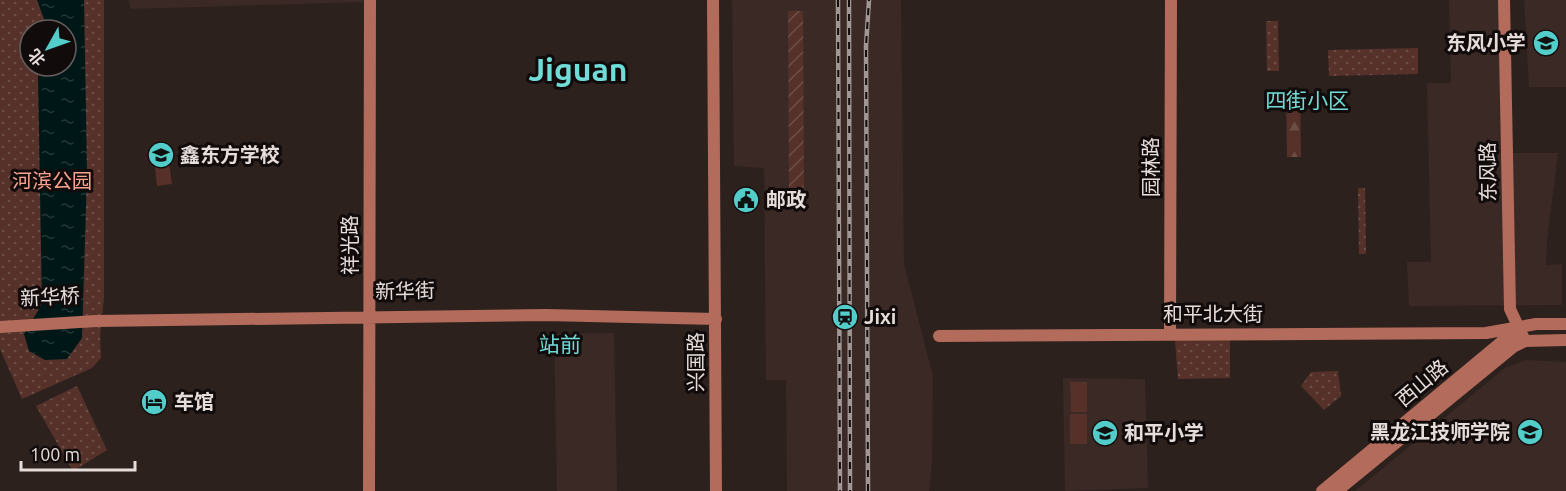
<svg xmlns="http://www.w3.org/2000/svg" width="1566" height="491" font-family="Ubuntu,'Noto Sans SC',sans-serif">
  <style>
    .built { fill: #3b2925 }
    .forest { fill: url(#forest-firs) }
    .park { fill: url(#park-dots); fill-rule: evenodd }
    .garden { fill: url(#garden-furrows) }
    .pitch { fill: #553129 }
    .water { fill: url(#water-ripples) }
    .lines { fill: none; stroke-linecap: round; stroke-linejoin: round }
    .secondary { stroke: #b36b5b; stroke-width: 12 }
    .rail-casing { stroke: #a09693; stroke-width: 4.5 }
    .rail { stroke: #110c0b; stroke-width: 2; stroke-dasharray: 7; stroke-linecap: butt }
    .labels { text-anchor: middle; stroke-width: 6; stroke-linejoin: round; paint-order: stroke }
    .poi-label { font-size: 20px; font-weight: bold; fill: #e6dddb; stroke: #110c0b; text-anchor: start }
    .street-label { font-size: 20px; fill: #e6dddb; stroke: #110c0b }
    .park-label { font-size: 20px; fill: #fda38f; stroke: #110c0b }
    .neighbourhood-label { font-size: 21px; fill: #70dcd8; stroke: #110c0b }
    .town-label { font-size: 32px; font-weight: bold; fill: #70dcd8; stroke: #110c0b }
  </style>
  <defs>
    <pattern id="forest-firs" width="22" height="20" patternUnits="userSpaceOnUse" patternTransform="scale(1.5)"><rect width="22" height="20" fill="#553129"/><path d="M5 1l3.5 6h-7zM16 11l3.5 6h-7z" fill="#6d4e47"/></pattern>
    <pattern id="park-dots" width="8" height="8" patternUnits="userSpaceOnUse" patternTransform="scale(1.5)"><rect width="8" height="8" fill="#553129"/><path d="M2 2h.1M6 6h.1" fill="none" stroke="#6d4e47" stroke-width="1.8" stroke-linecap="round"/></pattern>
    <pattern id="garden-furrows" width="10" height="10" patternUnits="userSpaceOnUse" patternTransform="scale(1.5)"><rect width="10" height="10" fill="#553129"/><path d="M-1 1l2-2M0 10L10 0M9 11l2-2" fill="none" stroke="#6d4e47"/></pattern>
    <pattern id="water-ripples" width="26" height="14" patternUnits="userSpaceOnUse" patternTransform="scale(1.5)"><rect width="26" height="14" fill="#001717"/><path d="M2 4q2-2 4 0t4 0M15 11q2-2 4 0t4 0" fill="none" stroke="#253838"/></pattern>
  </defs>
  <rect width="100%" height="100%" fill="#2d211e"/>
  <path class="built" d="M128,0H363V2L131,9Z
    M732,0H901L904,264L933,376L932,462L929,491H787L786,380H766L764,168L734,166Z
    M1449,0H1499L1500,153H1558L1547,241L1546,265L1562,264V305L1409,306L1407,262H1431L1427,83H1451Z
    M1524,0H1566V87H1529Z
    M614,333L617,491H557L554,334Z
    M1525,360L1566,362V491H1355L1505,368Z
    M1063,378L1145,379L1148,488L1065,491Z"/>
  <path class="forest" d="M1286,91H1300L1301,157H1287Z"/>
  <path class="park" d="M0,0H104V297L100,336L101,358L92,368L22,399L0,349ZM30,30H66V66H30Z
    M1266,21H1278L1279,71H1267Z
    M1418,48V74L1329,76L1328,50Z
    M1358,188H1365L1366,254H1359Z
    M1230,339V378L1178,379L1175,340Z
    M1338,371L1341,396L1324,410L1301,386L1311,372Z
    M77,386L107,450L73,471L36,406Z"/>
  <path class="garden" d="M788,11H803L804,193H789Z"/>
  <path class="pitch" d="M167,148L172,184L157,186L153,150Z
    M1070,382H1087V412H1071Z
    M1070,414H1087V444H1070Z"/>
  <path class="water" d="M37,0H84L87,173L82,338L67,359L45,360L29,351L24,334L42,304L38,77L39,66H66V30H43L44,19Z"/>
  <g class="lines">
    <path class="secondary" d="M713,0L716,491
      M1504,0L1510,309L1525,341
      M0,327L96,321L546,315L716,319
      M1170,334L1171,0
      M939,336L1486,333L1536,324H1566
      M1517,339L1525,341L1566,340
      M369,491L370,0
      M1322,491L1517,329
      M1337,491L1513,347L1525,341"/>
    <g class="rail-casing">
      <path id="rail" d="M838,0L840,491
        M849,0L850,491
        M868,491L866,46L869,0"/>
    </g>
    <use href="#rail" class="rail"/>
  </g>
  <defs>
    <g id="school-disc" transform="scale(1.35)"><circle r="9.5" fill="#53cdc9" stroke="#110c0b"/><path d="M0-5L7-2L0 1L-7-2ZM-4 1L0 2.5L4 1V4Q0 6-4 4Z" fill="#111"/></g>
    <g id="civic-disc" transform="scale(1.35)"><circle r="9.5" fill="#53cdc9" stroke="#110c0b"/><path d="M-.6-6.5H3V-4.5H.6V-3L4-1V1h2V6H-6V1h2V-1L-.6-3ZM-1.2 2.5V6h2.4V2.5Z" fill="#111"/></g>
    <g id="station-disc" transform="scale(1.35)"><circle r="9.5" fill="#53cdc9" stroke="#110c0b"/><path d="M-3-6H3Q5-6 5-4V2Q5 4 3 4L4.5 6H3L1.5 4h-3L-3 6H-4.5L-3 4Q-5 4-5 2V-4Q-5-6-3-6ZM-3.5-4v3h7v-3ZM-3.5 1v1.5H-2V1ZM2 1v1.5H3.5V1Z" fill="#111"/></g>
    <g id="hotel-disc" transform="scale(1.35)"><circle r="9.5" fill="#53cdc9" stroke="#110c0b"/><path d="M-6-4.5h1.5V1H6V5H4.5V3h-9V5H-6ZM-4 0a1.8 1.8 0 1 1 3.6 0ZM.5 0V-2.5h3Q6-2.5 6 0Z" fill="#111"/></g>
    <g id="university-disc" transform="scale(1.35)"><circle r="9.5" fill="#53cdc9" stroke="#110c0b"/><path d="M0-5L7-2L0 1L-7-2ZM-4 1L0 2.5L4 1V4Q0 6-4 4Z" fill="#111"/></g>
  </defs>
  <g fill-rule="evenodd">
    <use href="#school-disc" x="1546" y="43"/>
    <use href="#school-disc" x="161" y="155"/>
    <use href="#civic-disc" x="746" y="200"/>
    <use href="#station-disc" x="845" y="317"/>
    <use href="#hotel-disc" x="154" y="402"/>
    <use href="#university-disc" x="1530" y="432"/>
    <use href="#school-disc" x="1105" y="433"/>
  </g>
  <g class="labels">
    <g class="poi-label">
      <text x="1526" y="50" text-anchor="end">东风小学</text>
      <text x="180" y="162">鑫东方学校</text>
      <text x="766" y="207">邮政</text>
      <text x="864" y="324">Jixi</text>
      <text x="174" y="409">车馆</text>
      <text x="1510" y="439" text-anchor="end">黑龙江技师学院</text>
      <text x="1124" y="440">和平小学</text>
    </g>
    <g class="street-label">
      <text transform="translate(1151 167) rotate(-90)" y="7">园林路</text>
      <text transform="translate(1488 172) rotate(-91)" y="7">东风路</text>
      <text transform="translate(350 245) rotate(-90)" y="7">祥光路</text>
      <text transform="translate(405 291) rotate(-1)" y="7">新华街</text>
      <text transform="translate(50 297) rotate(-3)" y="7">新华桥</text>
      <text x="1213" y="321">和平北大街</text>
      <text transform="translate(696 362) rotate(-90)" y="7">兴国路</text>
      <text transform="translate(1422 383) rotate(-40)" y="7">西山路</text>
    </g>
    <g class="park-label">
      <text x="52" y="188">河滨公园</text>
    </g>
    <g class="neighbourhood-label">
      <text x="1307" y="108">四街小区</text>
      <text x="560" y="352">站前</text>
    </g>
    <g class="town-label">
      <text x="578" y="81">Jiguan</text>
    </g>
  </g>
  <g transform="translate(48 48) rotate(230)"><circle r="28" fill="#110c0b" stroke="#66605e" stroke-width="1.5"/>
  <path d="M0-4.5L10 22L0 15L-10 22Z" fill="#53cdc9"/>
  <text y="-9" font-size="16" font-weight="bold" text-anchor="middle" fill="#e6dddb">北</text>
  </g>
  <path d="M21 461v9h114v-9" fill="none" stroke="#e6dddb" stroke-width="3"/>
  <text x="30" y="461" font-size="18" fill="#e6dddb" stroke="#110c0b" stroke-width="4.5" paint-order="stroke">100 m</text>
</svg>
